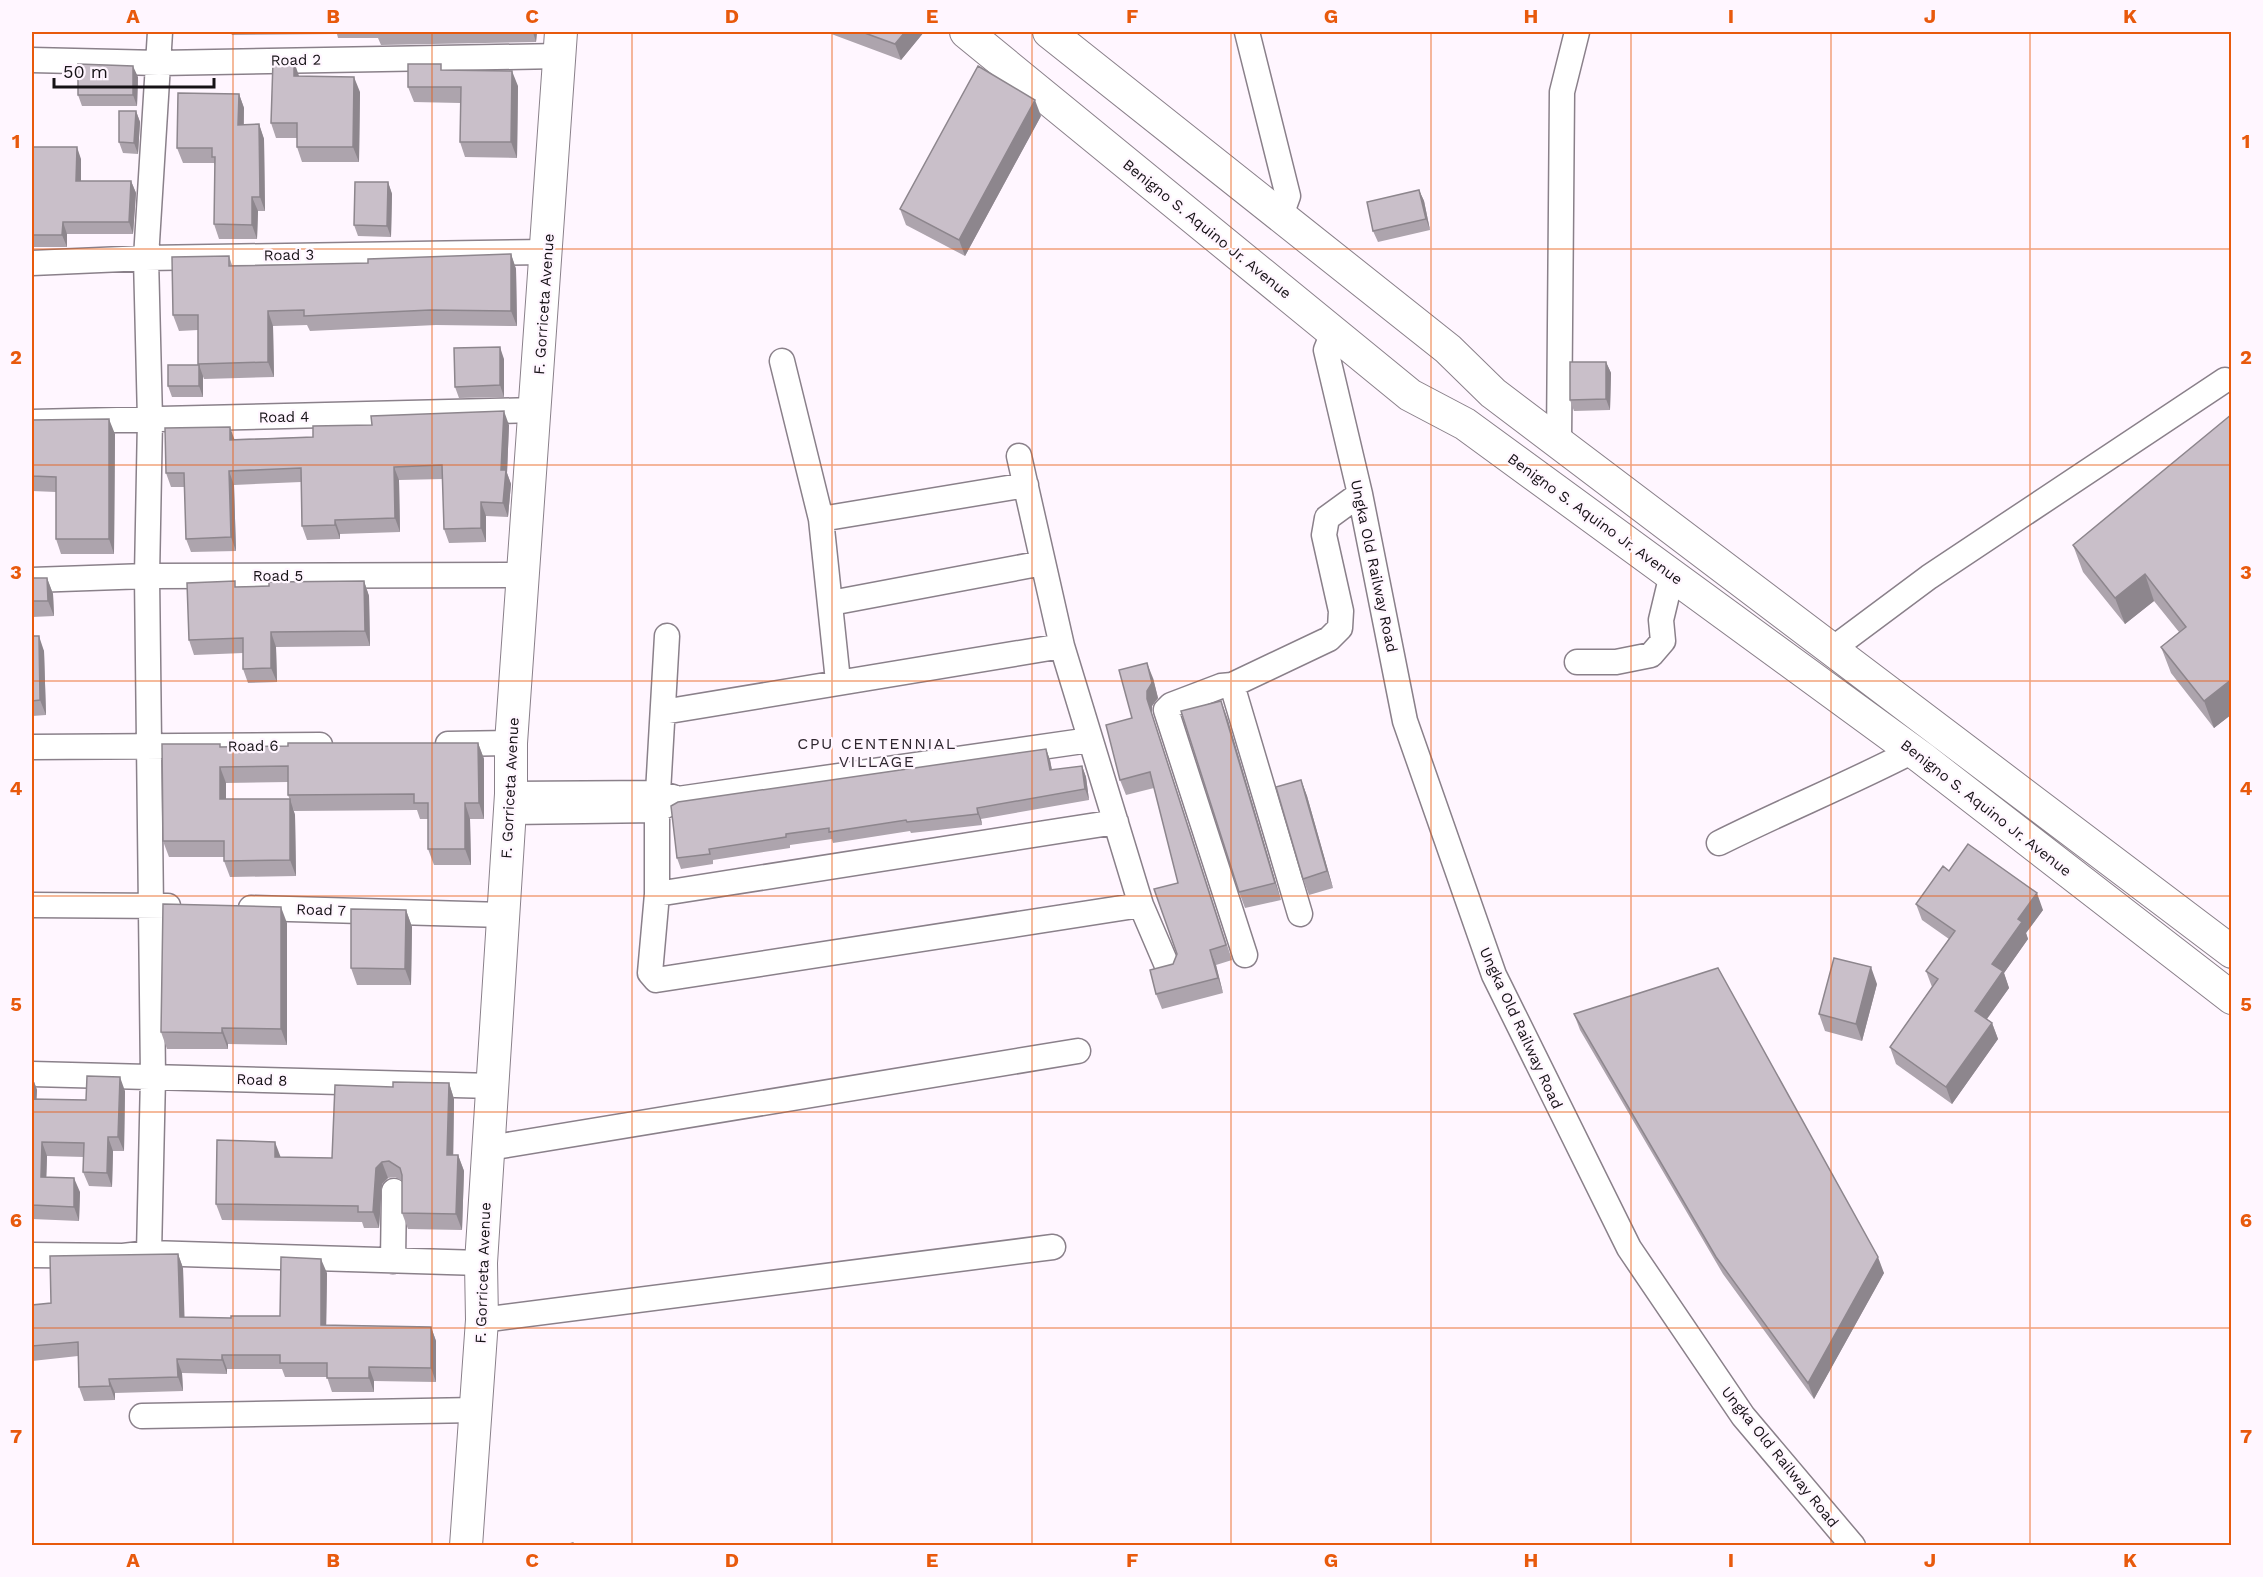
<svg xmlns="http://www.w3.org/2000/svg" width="2263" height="1577" font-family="'Work Sans',sans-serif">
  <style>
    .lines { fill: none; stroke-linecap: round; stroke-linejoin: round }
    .minor-casing { stroke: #8a808a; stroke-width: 27 }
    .major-casing { stroke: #8a808a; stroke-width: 34 }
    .minor { stroke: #fff; stroke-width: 24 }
    .major { stroke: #fff; stroke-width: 32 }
    .wall { fill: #ada4ad }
    .shaded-wall { fill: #8d868d }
    .building { fill: #c9bfc9; stroke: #8d868d; stroke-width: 1.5 }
    .grid { fill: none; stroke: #e8590c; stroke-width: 1.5; stroke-opacity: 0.55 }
    .labels { text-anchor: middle; stroke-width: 4.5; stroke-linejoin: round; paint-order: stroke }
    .street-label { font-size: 15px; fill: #161216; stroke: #fff6ff }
    .neighbourhood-label { font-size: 16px; letter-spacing: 1.5px; fill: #2e262e; stroke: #fff6ff }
    .neatline { fill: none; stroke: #e8590c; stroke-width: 2 }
    .grid-label { font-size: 20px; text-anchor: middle; font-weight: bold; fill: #e8590c }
  </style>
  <rect width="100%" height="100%" fill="#fff6ff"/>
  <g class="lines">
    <g class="minor-casing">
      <path id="minor" d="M1247,32L1288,196L1284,207L1278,214
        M32,60L159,63L560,56
        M32,263L146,258L547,252
        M1337,335L1328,345L1326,350L1360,494L1405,721L1494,975L1629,1248L1743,1416L1853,1546
        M782,361L821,519L838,681
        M32,422L536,410
        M1559,442L1562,92L1577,32
        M1019,456L1062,646L1141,905L1168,968
        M821,519L1026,485
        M32,580L147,576L524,575
        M831,603L1043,563
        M667,636L657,810V894L650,973L656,980L1141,905
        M1831,650L1929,577L2225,380
        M1577,662H1616L1651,655L1663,641L1661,620L1672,574
        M1232,685L1300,914
        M663,712L1062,646
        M448,744L511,743
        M32,747L320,745
        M511,794L658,793L673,797
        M510,812L657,810L678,799L1090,740
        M1719,843C1783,811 1849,784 1913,751
        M657,894L1116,822
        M32,905L168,906
        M251,908L503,915
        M1245,955L1166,710L1171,705L1221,686L1232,685L1329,639L1340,628L1341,611L1324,535L1327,518L1360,494
        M32,1074L493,1086
        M489,1148L1078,1051
        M149,1253L153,1077L147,576L150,420L146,258L160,32
        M32,1255L123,1256L149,1253L481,1263
        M393,1261L394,1191
        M482,1320L1053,1247
        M142,1416L476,1410"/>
    </g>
    <g class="major-casing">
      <path id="major" d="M966,32L1410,395L1465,424L1922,758L2232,998
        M1049,32L1448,349L1493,393L2232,952
        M466,1546L482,1320L481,1263L511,794V743L561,32"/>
    </g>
    <use href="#minor" class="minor"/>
    <use href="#major" class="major"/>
  </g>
  <path class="wall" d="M230,32H537L536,42L381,45L378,38H338L337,34L232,35Z
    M826,32H924L901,60Z
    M443,70L518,86L517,158L465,157L460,142V103L414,102L408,87Z
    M138,77L137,106H82L78,95Z
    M299,77L360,92L359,162H302L297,147V138H276L271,123Z
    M239,94L244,108V125L259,124L264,139L265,211H258L257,239H219L214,224L215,165L214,163H183L177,148Z
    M136,111L140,122L138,154L123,153L119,142Z
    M1041,116L965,256L906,225L900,209Z
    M32,147L81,159V181H131L136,193L133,234H67V247H34V245H32Z
    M388,182L392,194L391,237L358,236L354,225Z
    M1419,190L1424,201L1430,230L1378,242L1373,231Z
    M511,254L516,269L517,326L436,325L310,331L307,325L273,326L274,377L204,379L198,364V330L179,331L173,315L229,256L232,265L368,263Z
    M504,359V397L459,398L455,387Z
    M1606,362L1611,373L1610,410L1574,411L1570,400Z
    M199,365L203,376V397H172L168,386Z
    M2232,414V714L2214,728L2171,673L2161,647L2179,632L2154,601L2125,624L2083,572L2073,545Z
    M32,420L115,434L114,554H61L56,539V492L32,491Z
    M509,425L507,473L511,484L508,517L486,516V542L449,543L444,529L443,479L399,480L400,532L340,534V539L307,540L302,526L301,482L234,485L236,551L191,552L186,539L185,487H171L166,473L234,439L313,437Z
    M32,578H47L53,594L54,616L32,617Z
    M364,581L369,596L370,646L276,647L277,682L248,683L243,669V653L194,655L189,640L237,587Z
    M32,636L44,651L46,715L32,716Z
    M1153,678L1158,698L1152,706V714L1232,960L1216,965L1223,993L1162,1009L1156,994L1173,964L1177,954L1178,883L1154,788L1126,795L1120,780L1132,718Z
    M1227,717L1281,900L1245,908L1239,892Z
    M478,743L484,759V819H470L471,865H434L428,849V819H420L417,810L294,811L288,795V782L226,783V799H290L295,815L296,876L230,877L224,861V857H169L163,841L221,747Z
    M1046,749L1050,760L1052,770L1082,766L1086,777L1089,800L981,819L982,825L911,833L910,831L833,843L832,839L790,845V848L713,860V864L681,869L677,858Z
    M1301,780L1307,796L1333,888L1309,895L1303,879Z
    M1949,871L2043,910L2026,933L2028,939L2004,973L2009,988L1987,1019L1992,1023L1998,1039L1952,1104L1896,1064L1890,1047L1932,987L1926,971L1949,939L1922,920L1916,904Z
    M406,910L412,927L411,985H357L351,968Z
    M287,923V1045L228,1044V1049H167L161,1032Z
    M1877,984L1862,1041L1825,1031L1819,1014Z
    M1574,1014L1884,1273L1814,1399L1723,1274L1580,1030Z
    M32,1076L37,1090L36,1100H86L125,1091L124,1151H113L112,1187L89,1186L83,1172L84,1157L47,1156L46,1177L80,1192L79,1221L32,1219Z
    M449,1083L454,1099L453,1155H458L464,1171L462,1230L408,1229L402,1213V1181L395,1177L388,1178L382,1184L379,1228H364L362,1222L222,1220L216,1204L281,1157L332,1158L393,1087Z
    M178,1254L183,1268L184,1318H231L280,1316L327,1273L326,1325L431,1327L436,1341V1382L374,1381V1392H332L327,1377H285L282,1369H227V1374L182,1373L183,1391L115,1393V1400L84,1401L79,1387L78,1356L32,1361V1305L51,1303Z"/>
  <path class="shaded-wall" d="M533,32H537L536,42Z
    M905,32H924L901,60L895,44Z
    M294,61L299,76V91L294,76Z
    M133,66L138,77L137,106L133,95Z
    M512,71L518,86L517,158L511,142Z
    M354,77L360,92L359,162L353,147Z
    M239,94L244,108L243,139L238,125Z
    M1035,100L1041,116L965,256L959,240Z
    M136,111L140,122L138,154L134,143Z
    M259,124L264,139L265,211L260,197Z
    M77,147L81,159V193L76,181Z
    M131,181L136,193L133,234L129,222Z
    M388,182L392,194L391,237L387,226Z
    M1419,190L1424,201L1430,230L1426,219Z
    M252,197L258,211L257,239L252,225Z
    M63,222L67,234V247L62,235Z
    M511,254L516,269L517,326L511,311Z
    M268,311L273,326L274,377L268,362Z
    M500,347L504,359V397L500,385Z
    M1606,362L1611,373L1610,410L1606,399Z
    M199,365L203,376V397L199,386Z
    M504,411L509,425L507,473L511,484L508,517L503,503L501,470Z
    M109,419L115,434L114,554L109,539Z
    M230,427L235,441L230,440Z
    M394,467L399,480L400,532L395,518Z
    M229,471L234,485L236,551L231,537Z
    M481,502L486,516V542L481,528Z
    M335,520L340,534V539L335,525Z
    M2145,574L2154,601L2125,624L2115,598Z
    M47,578L53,594L54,616L48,601Z
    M364,581L369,596L370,646L365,631Z
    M271,632L276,647L277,682L271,668Z
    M39,636L44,651L46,715L40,700Z
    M1147,663L1153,678L1158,698L1152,706V714L1232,960L1147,699Z
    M2232,679V714L2214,728L2204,701Z
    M1221,701L1227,717L1281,900L1275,883Z
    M478,743L484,759V819L479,803Z
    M1046,749L1050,760L1054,781L1050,770Z
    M1082,766L1086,777L1089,800L1085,789Z
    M220,767L226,783V816L220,799Z
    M1301,780L1307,796L1333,888L1327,871Z
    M290,799L295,815L296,876L290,860Z
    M465,803L470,819L471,865L465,849Z
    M977,808L981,819L982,825L978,814Z
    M2037,893L2043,910L2026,933L2028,939L2004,973L2009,988L1981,1027L1975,1011L1992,964L2018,919Z
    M281,907L287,923V1045L281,1029Z
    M406,910L412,927L411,985L405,969Z
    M1210,950L1216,965L1223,993L1218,978Z
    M1871,967L1877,984L1862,1041L1856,1024Z
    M1992,1023L1998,1039L1952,1104L1946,1087Z
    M222,1028L228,1044V1049L222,1033Z
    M32,1076L37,1090L36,1113L32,1101Z
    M120,1077L125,1091L124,1151L118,1137Z
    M449,1083L454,1099L453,1171L447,1155Z
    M108,1137L113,1151L112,1187L107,1173Z
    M42,1142L47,1156L46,1191L41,1177Z
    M275,1142L281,1158L275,1157Z
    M458,1155L464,1171L462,1230L456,1214Z
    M382,1162L388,1178L382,1184L379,1228L373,1212L376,1168Z
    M74,1178L80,1192L79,1221L74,1207Z
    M178,1254L183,1268L185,1332L180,1317Z
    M1878,1257L1884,1273L1814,1399L1808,1383Z
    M321,1259L327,1273L326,1339L321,1325Z
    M431,1327L436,1341V1382L431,1368Z
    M222,1355L227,1369V1374L222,1360Z
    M177,1359L182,1373L183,1391L178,1377Z
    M369,1367L374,1381V1392L369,1378Z
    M109,1379L115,1393V1400L110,1386Z"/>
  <path class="building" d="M862,32H905L895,44Z
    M273,61H294V76L354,77L353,147H297V123H271Z
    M78,64L133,66V95H78Z
    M408,64H441V70L512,71L511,142H460L461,87H408Z
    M978,66L1035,100L959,240L900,209Z
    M178,93L239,94L238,125L259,124L260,197H252V225L214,224L215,157H212V148H177Z
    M119,111H136L134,143L119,142Z
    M32,147H77L76,181H131L129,222H63L62,235H32Z
    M355,182H388L387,226L354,225Z
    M1419,190L1426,219L1373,231L1367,202Z
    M511,254V311L430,310L304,316V310L268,311V362L198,364V315H173L172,257L229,256V266L368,263V259Z
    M500,347V385L455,387L454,348Z
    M1570,362H1606V399L1570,400Z
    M168,365H199V386H168Z
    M504,411L501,470H506L503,503L481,502V528L444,529L442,465L394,467L395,518L335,520V525L302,526L301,468L229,471L231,537L186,539L184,473H166L165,428L230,427V440L313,437V426L372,425L371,416Z
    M2232,414V679L2204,701L2161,647L2186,627L2145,574L2115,598L2073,545Z
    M109,419V539H56V477L32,476V420Z
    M32,578H47L48,601H32Z
    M235,581V587L269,586V582L364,581L365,631L271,632V668L243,669V638L189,640L187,583Z
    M32,636H39L40,700L32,701Z
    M1147,663L1152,683L1147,691V699L1226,945L1210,950L1218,978L1156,994L1150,970L1173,964L1177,954L1154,889L1178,883L1150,772L1120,780L1106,725L1132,718L1119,670Z
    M1221,701L1275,883L1239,892L1181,711Z
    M288,743H478L479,803H465V849H428V803H414V794L288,795V766L220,767V799H290V860L224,861V841H163L162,744H220V747L288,746Z
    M1046,749L1050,770L1082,766L1085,789L977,808L978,814L907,822L906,820L829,832V828L786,834V837L709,849L710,854L677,858L671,806L678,802Z
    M1301,780L1327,871L1303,879L1276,787Z
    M1968,844L2037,893L2018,919L2022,922L1992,964L2003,971L1975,1011L1992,1023L1946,1087L1890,1047L1938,979L1926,971L1955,931L1916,904L1943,866L1949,871Z
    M163,904L281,907V1029L222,1028V1033L161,1032Z
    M351,909L406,910L405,969L351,968Z
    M1834,958L1871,967L1856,1024L1819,1014Z
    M1718,968L1878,1257L1808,1383L1716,1257L1574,1014Z
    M87,1076L120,1077L118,1137H108L107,1173L83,1172L84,1143L42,1142L41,1177L74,1178V1207L32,1205V1099L86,1100Z
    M393,1082L449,1083L447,1155H458L456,1214L402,1213V1175L400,1168L389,1161L382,1162L376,1168L373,1212H358V1206L216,1204L217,1140L275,1142V1157L332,1158L335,1085L393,1087Z
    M178,1254L180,1317L231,1318V1316H280L281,1257L321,1259V1325L431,1327V1368L369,1367V1378H327V1363H280V1355H222V1360L177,1359L178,1377L109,1379L110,1386L79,1387L78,1342L32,1346V1305L51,1303L50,1256Z
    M573,1543L574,1545H566Z"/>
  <path class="grid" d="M233,32V1546M432,32V1546M632,32V1546M832,32V1546M1032,32V1546M1231,32V1546M1431,32V1546M1631,32V1546M1831,32V1546M2030,32V1546M32,249H2232M32,465H2232M32,681H2232M32,896H2232M32,1112H2232M32,1328H2232"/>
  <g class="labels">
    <g class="street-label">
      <text transform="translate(296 60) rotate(-1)" y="5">Road 2</text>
      <text transform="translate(1207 229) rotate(39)" y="5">Benigno S. Aquino Jr. Avenue</text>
      <text transform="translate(289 255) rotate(-1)" y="5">Road 3</text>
      <text transform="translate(544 304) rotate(-86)" y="5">F. Gorriceta Avenue</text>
      <text transform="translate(284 417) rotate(-1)" y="5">Road 4</text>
      <text transform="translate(1595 519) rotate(36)" y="5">Benigno S. Aquino Jr. Avenue</text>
      <text transform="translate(1374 566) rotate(78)" y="5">Ungka Old Railway Road</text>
      <text x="278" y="581">Road 5</text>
      <text transform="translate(253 746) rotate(-1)" y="5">Road 6</text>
      <text transform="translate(510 788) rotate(-87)" y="5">F. Gorriceta Avenue</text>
      <text transform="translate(1986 808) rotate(38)" y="5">Benigno S. Aquino Jr. Avenue</text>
      <text transform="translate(321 910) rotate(2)" y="5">Road 7</text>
      <text transform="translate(1521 1028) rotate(65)" y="5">Ungka Old Railway Road</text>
      <text transform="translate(262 1080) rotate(2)" y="5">Road 8</text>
      <text transform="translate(483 1273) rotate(-88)" y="5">F. Gorriceta Avenue</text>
      <text transform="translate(1780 1457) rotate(51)" y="5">Ungka Old Railway Road</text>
    </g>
    <g class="neighbourhood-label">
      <text x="877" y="749">CPU CENTENNIAL<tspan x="877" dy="18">VILLAGE</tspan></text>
    </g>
  </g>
  <rect width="2263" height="1577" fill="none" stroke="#fff6ff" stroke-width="66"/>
  <path d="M54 78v9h160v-9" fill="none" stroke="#161216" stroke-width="3"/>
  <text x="63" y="78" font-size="18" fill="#161216" stroke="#fff6ff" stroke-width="4.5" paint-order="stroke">50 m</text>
  <rect x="33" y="33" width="2197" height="1511" class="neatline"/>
  <g class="grid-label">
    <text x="133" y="23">A</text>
    <text x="333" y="23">B</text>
    <text x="532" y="23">C</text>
    <text x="732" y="23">D</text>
    <text x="932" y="23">E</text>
    <text x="1132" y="23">F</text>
    <text x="1331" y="23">G</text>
    <text x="1531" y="23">H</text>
    <text x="1731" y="23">I</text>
    <text x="1930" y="23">J</text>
    <text x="2130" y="23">K</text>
    <text x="16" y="148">1</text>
    <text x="2246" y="148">1</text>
    <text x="16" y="364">2</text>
    <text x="2246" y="364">2</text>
    <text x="16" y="579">3</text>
    <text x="2246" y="579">3</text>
    <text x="16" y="795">4</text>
    <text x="2246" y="795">4</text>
    <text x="16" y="1011">5</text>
    <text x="2246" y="1011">5</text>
    <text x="16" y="1227">6</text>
    <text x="2246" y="1227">6</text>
    <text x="16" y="1443">7</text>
    <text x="2246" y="1443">7</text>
    <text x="133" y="1567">A</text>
    <text x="333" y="1567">B</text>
    <text x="532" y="1567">C</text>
    <text x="732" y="1567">D</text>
    <text x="932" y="1567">E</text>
    <text x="1132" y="1567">F</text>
    <text x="1331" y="1567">G</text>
    <text x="1531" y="1567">H</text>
    <text x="1731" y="1567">I</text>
    <text x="1930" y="1567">J</text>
    <text x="2130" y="1567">K</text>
  </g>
</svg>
